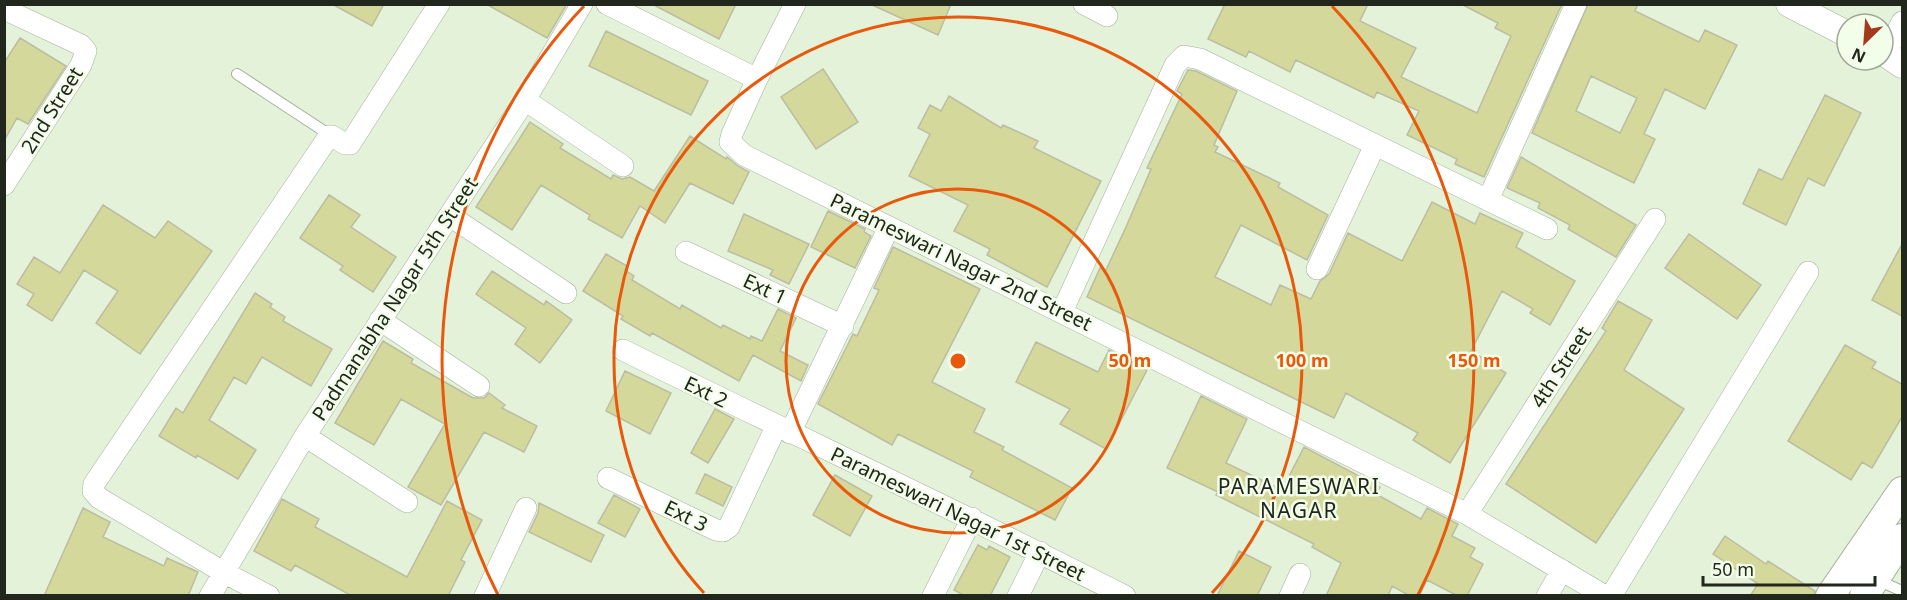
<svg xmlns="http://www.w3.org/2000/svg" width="1907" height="600" font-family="'Noto Sans',sans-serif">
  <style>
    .building { fill: #d4d89a; stroke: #bbbda2; stroke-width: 1.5; fill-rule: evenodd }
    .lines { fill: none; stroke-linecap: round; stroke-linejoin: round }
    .service-casing { stroke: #a4b199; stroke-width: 12 }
    .minor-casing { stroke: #a4b199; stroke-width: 22 }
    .tertiary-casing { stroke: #a4b199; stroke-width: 27 }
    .secondary-casing { stroke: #a4b199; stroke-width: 30 }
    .service { stroke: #fff; stroke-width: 10 }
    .minor { stroke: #fff; stroke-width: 21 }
    .tertiary { stroke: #fff; stroke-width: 26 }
    .secondary { stroke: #fff; stroke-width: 28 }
    .ring { fill: none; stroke: #e8590c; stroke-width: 3 }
    .labels { text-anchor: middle; stroke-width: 5; stroke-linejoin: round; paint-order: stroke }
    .street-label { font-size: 20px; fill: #22271e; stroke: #f3feea }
    .neighbourhood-label { font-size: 21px; letter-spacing: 1.5px; fill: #22271e; stroke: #f3feea }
    .centre { fill: #e8590c; stroke: #f3feea; stroke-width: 3 }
    .ring-label { font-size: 18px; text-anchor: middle; font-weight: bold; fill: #e8590c; stroke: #f3feea; stroke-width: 5; stroke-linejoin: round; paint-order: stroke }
  </style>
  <rect width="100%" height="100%" fill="#e4f2d9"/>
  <path class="building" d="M332,4H384L372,26Z
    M486,4H567L547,38Z
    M652,4H736L719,39Z
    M870,4H951L938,35Z
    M1225,4H1368L1360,21L1416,48L1401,77L1477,113L1511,36L1495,28L1498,23L1461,4H1562L1484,177L1455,164L1457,159L1407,135L1419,111L1377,92L1374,98L1296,60L1290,72L1249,51L1246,57L1208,39Z
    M1588,4H1638L1635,11L1699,42L1705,30L1737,45L1705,109L1665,89L1644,134L1655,139L1634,183L1532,133ZM1591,76L1637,98L1620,133L1576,111Z
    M606,31L708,81L691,115L589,66Z
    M20,38L66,66L28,124L17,118L4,141V63Z
    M823,69L858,122L816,149L781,97Z
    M1188,70L1196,71L1237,91L1214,145L1218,147L1215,152L1280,183L1278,187L1328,215L1307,260L1241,225L1215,277L1271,305L1280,285L1311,299L1320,281L1329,274L1348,233L1402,261L1432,202L1475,224L1480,213L1523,233L1516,247L1575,281L1550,325L1530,313L1533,309L1502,291L1471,351L1506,373L1450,463L1413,440L1418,433L1346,393L1334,418L1087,297L1100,268L1106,270L1126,227L1151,169L1147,168L1182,94L1177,91Z
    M1825,95L1861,113L1824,186L1808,178L1786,225L1743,204L1759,169L1782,180Z
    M949,96L1001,128L1003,125L1038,141L1034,148L1101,181L1047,287L987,255L990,249L954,231L968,205L909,176L930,134L918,128L930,105L941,111Z
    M530,122L563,144L560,148L611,179L613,175L622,179L630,177L654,191L690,136L726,159L727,157L738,166L749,172L733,204L690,183L665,223L640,206L622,238L588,219L590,215L541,185L512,230L476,207Z
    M1521,157L1636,225L1616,257L1568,229L1570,225L1538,208L1540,203L1507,188Z
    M329,195L360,215L351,227L396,257L373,292L340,270L343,266L300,238Z
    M103,205L155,238L168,221L212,251L140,354L96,323L118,291L84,270L52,321L27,305L34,294L17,284L34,257L60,273Z
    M828,211L865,229L864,232L871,236L855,268L811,247Z
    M744,214L809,244L789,284L770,275L773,270L728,251Z
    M1689,234L1761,285L1737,319L1665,268Z
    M1902,244V316L1872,300Z
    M893,247L980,289L932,382L985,409L974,432L1004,447L1002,450L1072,488L1055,520L970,477L973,471L898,434L892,445L818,404L853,334L857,336L879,290L874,288Z
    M606,254L627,266L625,270L634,276L632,280L680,309L682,305L721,328L723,325L750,339L751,336L762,341L778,309L796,318L780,351L808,365L801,381L753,355L739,381L652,333L650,336L621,319L623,316L583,291Z
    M492,271L544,305L546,301L572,320L540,363L515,344L526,328L476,294Z
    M255,293L272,304L270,307L285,317L283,321L332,349L311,386L262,357L246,384L234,377L209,420L256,450L238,479L197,455L196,458L159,436L176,408L183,413Z
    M1618,301L1652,320L1624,370L1684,409L1596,543L1506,484L1606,331L1602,328Z
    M383,341L413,359L411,363L473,398H484L489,393L505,405L502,408L537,426L524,452L484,432L441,505L408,487L445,424L401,399L374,445L335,423Z
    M1036,342L1098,372L1109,350L1147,370L1106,449L1060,424L1070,409L1016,382Z
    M1845,345L1876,362L1872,368L1902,384V417L1872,468L1862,462L1851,480L1788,441Z
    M625,371L671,393L650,434L606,411Z
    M1201,396L1247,419L1226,463L1282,490L1304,447L1380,487L1376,494L1421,519L1427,508L1458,524L1452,536L1475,548L1470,557L1483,564L1467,596H1458L1427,580L1419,596H1410L1392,586L1388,596H1326L1341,563L1312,547L1314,544L1216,495L1218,492L1167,468Z
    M715,409L734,419L708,463L691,453Z
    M705,474L732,487L723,506L696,493Z
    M835,475L872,496L850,536L813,515Z
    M614,495L640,509L625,537L598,523Z
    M282,499L319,519L315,527L407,577L447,501L482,520L461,560L465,562L448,596H352L295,565L291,571L254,551Z
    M539,503L604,535L591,562L529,532L538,513Z
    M83,508L110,522L103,537L164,566L167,558L198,572L188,596H44Z
    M1725,536L1766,564L1768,561L1815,591L1814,596H1750L1758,584L1713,554Z
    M978,545L987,550L989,546L1010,557L990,596H965L954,590Z
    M1239,551L1271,567L1257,596H1217Z"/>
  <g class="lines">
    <g class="service-casing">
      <path id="service" d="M237,74L330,135
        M1875,579L1902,591"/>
    </g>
    <g class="minor-casing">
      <path id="minor" d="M607,4L757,79
        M795,4L757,79L732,134L730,142L744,155L1467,514L1605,596
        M1084,4L1107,16
        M4,9L81,45L86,51L81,65L4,185
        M1886,53L1902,22
        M525,100L623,166
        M1488,200L1576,4
        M450,216L566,293
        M686,252L843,326
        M1317,269L1375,145
        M1062,312L1175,65L1184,56L1200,59L1547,229
        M380,320L479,386
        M623,350C790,433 959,511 1125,596
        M790,433L889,227
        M305,436L407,502
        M608,478L716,530L723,531L729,527L776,427
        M1467,514L1655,219
        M210,596L305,436L525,100L582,4
        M269,596L223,572L99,498L93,491L94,484L329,136H332L345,144H350L439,4
        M485,596L526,508
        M933,596L972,518
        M1018,596L1040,552
        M1290,596L1300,574
        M1547,596L1562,570
        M1611,596L1808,272"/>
    </g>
    <g class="tertiary-casing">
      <path id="tertiary" d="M1789,4L1847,34
        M1883,52L1902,65"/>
    </g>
    <g class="secondary-casing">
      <path id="secondary" d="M1830,596L1902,491
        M1864,596L1902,538"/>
    </g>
    <use href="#service" class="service"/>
    <use href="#minor" class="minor"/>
    <use href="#tertiary" class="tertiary"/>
    <use href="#secondary" class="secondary"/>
  </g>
  <g class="ring">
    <circle cx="958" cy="361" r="172"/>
    <path d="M704 593A344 344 0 1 1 1212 593"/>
    <path d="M498 595A516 516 0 0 1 584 6M1332 6A516 516 0 0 1 1418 595"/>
  </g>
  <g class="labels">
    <g class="street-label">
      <text transform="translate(52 110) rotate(-58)" y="7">2nd Street</text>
      <text transform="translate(961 262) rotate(26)" y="7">Parameswari Nagar 2nd Street</text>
      <text transform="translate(765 289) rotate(25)" y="7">Ext 1</text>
      <text transform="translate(395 299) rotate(-57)" y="7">Padmanabha Nagar 5th Street</text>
      <text transform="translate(1561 367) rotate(-57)" y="7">4th Street</text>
      <text transform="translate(706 392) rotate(26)" y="7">Ext 2</text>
      <text transform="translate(958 514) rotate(26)" y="7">Parameswari Nagar 1st Street</text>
      <text transform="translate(686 516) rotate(26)" y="7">Ext 3</text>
    </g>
    <g class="neighbourhood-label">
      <text x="1299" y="494">PARAMESWARI<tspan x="1299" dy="24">NAGAR</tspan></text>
    </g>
  </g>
  <circle cx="958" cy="361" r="9" class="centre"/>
  <g class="ring-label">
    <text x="1130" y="367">50 m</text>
    <text x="1302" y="367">100 m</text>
    <text x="1474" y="367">150 m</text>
  </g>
  <rect width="1907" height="600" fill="none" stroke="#22271e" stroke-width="12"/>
  <g transform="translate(1865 42) rotate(205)"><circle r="28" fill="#f3feea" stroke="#9fa898" stroke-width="1.5"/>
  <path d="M0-4.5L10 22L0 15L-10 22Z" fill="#a33a1f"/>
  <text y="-9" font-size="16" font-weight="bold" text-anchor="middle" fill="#22271e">N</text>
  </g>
  <path d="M1703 576v9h172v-9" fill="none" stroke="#22271e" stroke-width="3"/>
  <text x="1712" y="576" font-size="18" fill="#22271e" stroke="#f3feea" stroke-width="4.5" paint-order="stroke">50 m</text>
</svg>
